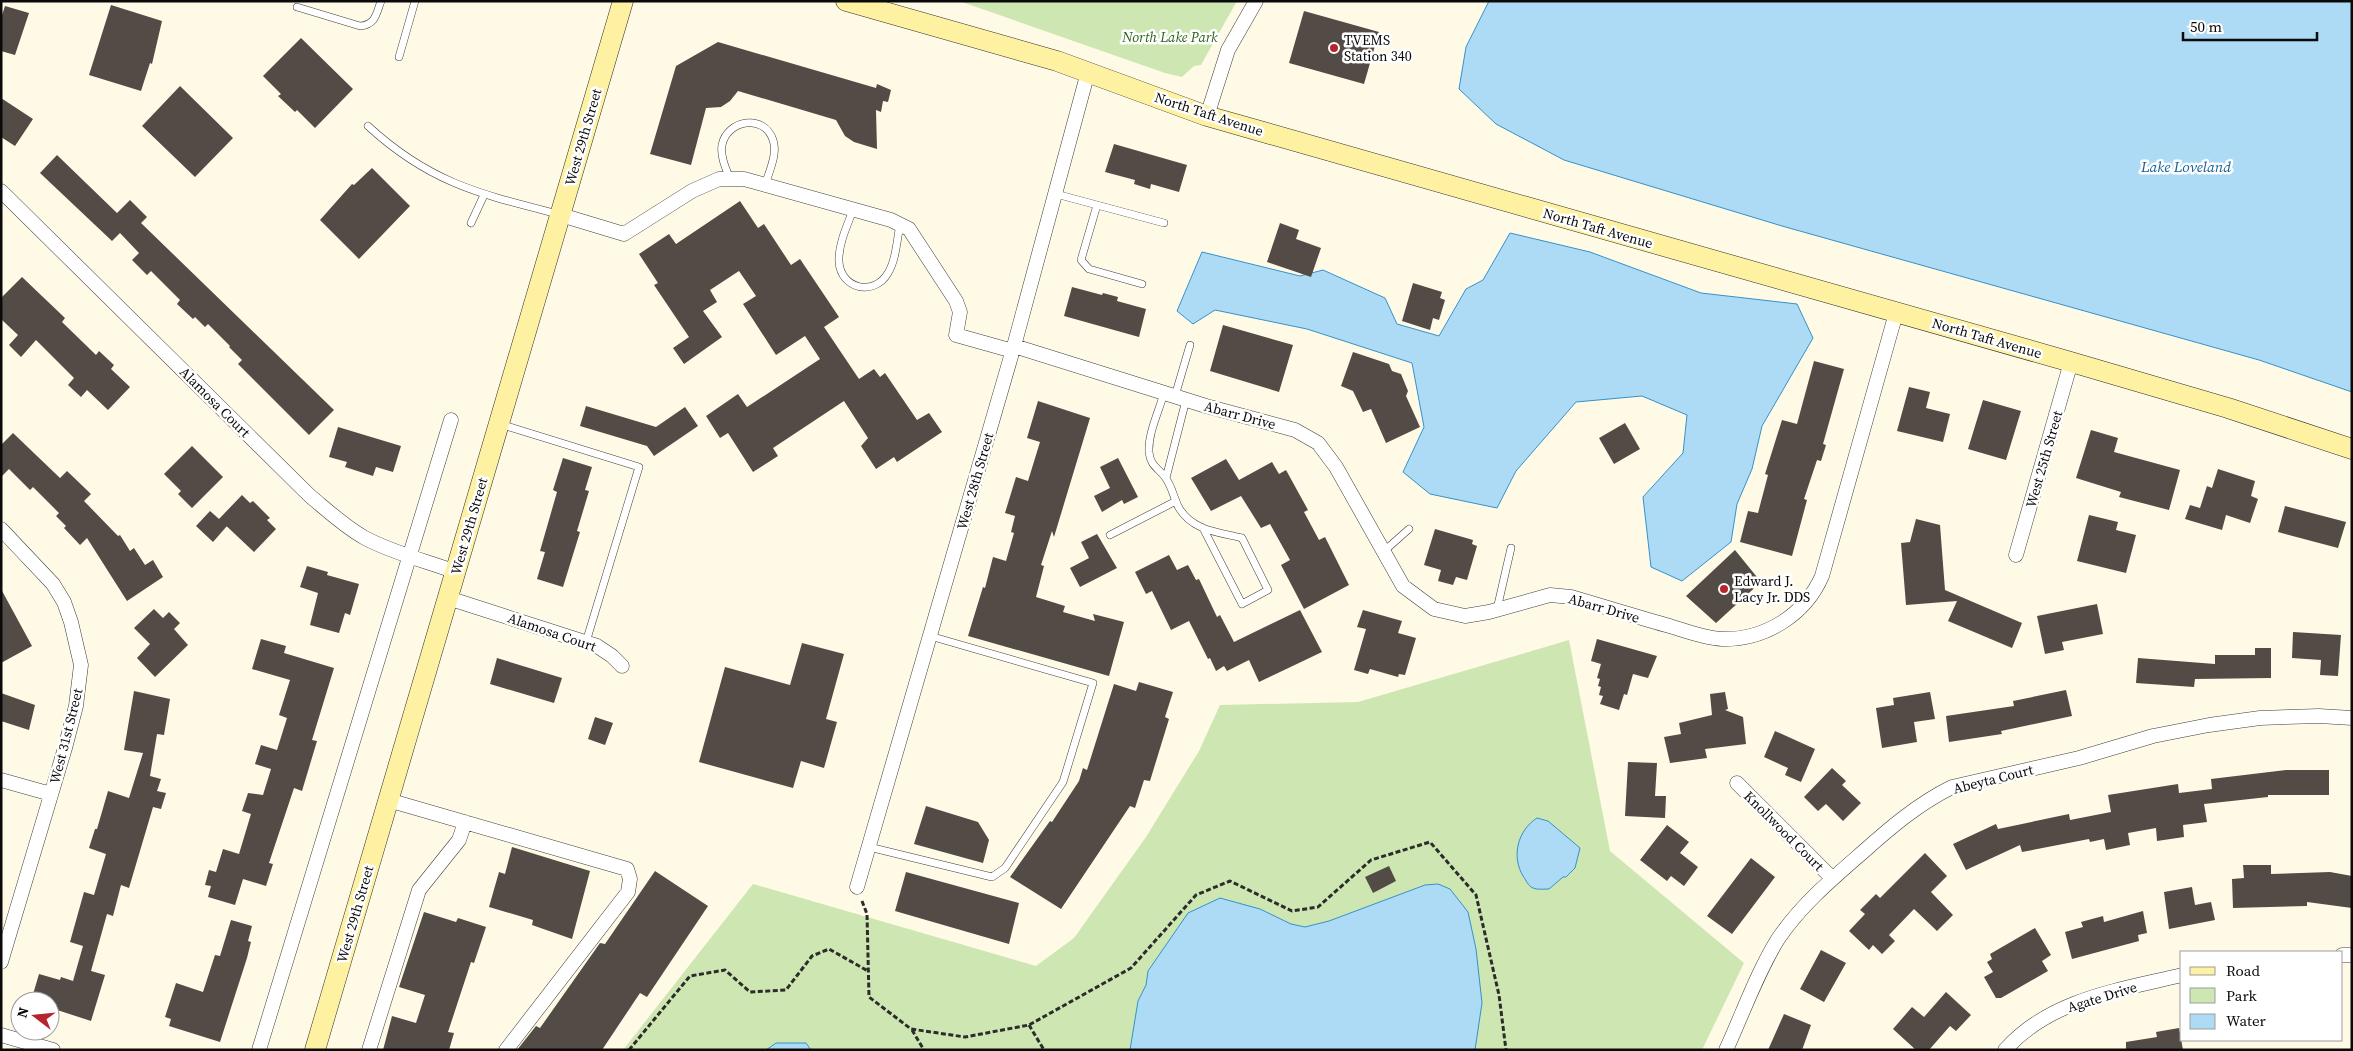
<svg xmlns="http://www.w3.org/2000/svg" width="2353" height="1051" font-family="'Source Serif 4',serif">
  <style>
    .green { fill: #cee7b2 }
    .water { fill: #addbf5; stroke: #3591ca }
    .building { fill: #524b46 }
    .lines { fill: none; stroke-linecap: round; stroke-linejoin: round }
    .lane-casing { stroke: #3d3d3d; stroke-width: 8 }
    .street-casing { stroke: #3d3d3d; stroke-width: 15 }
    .secondary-casing { stroke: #2c2c2c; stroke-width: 21 }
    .path { stroke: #2c2c2c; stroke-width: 3; stroke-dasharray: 5 2.5; stroke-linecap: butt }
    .lane { stroke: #fff; stroke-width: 7 }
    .street { stroke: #fff; stroke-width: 14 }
    .secondary { stroke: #fef2a2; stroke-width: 20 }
    .poi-dot { fill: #b6252e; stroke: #fff; stroke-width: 2 }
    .labels { text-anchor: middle; stroke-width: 5; stroke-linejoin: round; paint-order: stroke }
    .park-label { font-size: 14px; font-style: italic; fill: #2b5f1c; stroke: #fff }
    .poi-label { font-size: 14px; fill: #0a0a0a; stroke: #fff; text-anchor: start }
    .street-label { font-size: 14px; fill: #0a0a0a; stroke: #fff }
    .water-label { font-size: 15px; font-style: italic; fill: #176197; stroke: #fff }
  </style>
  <rect width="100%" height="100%" fill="#fffae6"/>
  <path class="green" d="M959,1H1237L1201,65L1194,66L1182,77L1165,73Z
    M1569,640L1610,851L1744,963L1702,1050H623L753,884L1036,966L1074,938L1146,837L1199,751L1220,705L1358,702Z"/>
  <path class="water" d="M1489,1H2352V392L2259,360L1782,226L1564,160L1496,124L1459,89L1466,47Z
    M1510,233L1590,252L1701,293L1797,304L1813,338L1762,426L1752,469L1737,504L1731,542L1682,581L1651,567L1643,497L1683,453L1687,415L1642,396L1576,402L1516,471L1497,508L1430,494L1403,472L1424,427L1412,363L1307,329L1215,310L1193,324L1177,311L1202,252L1300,276L1323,270L1385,298L1397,324L1439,336L1466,289L1483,280Z
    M1537,818L1548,821L1580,848L1575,868L1566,877H1563L1549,889C1544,889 1537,890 1533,888C1528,886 1526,880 1523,876C1511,856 1518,830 1537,818Z
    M1438,884L1450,889L1468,912L1476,949L1482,1003L1475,1050H1130L1138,1001L1146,985L1148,971L1188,913L1220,898L1260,909L1291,924L1305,927L1329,921L1425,885Z
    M776,1043H806L811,1050H766Z"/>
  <path class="building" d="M111,5L162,21L152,64L150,63L141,91L89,75Z
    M5,6L29,13L15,55L1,51V18Z
    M1304,11L1379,32L1364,84L1289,63Z
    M301,38L353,89L315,128L297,110L295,112L278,96L281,94L263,76Z
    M718,42L876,88L877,84L891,90L888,102L883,101L881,112L876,110L877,149L854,142L845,136L836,120L738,91L730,101L721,107L706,108L691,165L650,154L676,66Z
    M180,86L233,138L195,177L142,126Z
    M1,98L33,119L15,146L1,137Z
    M1114,144L1187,165L1179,192L1151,184L1150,189L1134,184L1135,180L1105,172Z
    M57,155L117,213L130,200L147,217L141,223L334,410L309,435L238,364L242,360L229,347L230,346L208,324L205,327L195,317L193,319L177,304L180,300L151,271L147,275L132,260L139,253L120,233L112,241L40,173Z
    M372,168L410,206L359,259L320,220L352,184L354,185Z
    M740,201L758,228L764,224L791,265L800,259L839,317L824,327L859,379L874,369L880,377L885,373L917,420L929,413L942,432L897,462L894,457L876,469L861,446L868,438L844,401L773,448L778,456L753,472L728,433L720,438L706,416L738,394L747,407L820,359L805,336L776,355L743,304L756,296L739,271L710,290L717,302L703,311L722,337L684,364L673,348L689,337L654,285L658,283L639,254L669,234L676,244Z
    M1280,223L1299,230L1296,239L1321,248L1311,277L1267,262Z
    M22,277L65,318L62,322L96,355L99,351L114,365L111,369L130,387L108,410L87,390L81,397L68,385L74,378L36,340L21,357L9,345L18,335L1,319V298Z
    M1413,283L1442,292L1440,298L1445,300L1439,320L1433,318L1430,330L1402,321Z
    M1072,287L1102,295L1103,293L1118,297L1117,301L1146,309L1139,337L1064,316Z
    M1223,325L1293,345L1279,392L1210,371Z
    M1353,352L1389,364L1392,371L1401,374L1408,391L1406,396L1420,427L1386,443L1371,409L1363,412L1353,391L1341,386Z
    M1814,361L1844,369L1823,444L1826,445L1821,461L1817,460L1804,499L1807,500L1792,556L1740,542L1748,511L1758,513L1768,475L1765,474L1782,420L1797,424Z
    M1909,387L1930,392L1926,408L1950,414L1943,442L1897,431Z
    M1983,400L2021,411L2006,460L1968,449Z
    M1038,401L1090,418L1054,537L1052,531L1041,565L1044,566L1036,597L1065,606L1063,612L1095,621L1093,614L1124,622L1109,676L968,636L983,587L985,588L993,557L1006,561L1014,533L1011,532L1015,516L1005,513L1016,477L1028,481L1040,442L1027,438Z
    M586,406L656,427L685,407L698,426L654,456L647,446L580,426Z
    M1625,423L1640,449L1614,464L1599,438Z
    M338,427L401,446L393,472L376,467L373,476L345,467L347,462L329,457Z
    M2091,430L2118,438L2114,452L2180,470L2169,510L2119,497L2121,492L2076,478Z
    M13,433L60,478L67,471L91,494L84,501L118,536L120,535L130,551L134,548L145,565L153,560L163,577L127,601L87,538L80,545L64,528L66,526L56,516L59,513L33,487L30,490L9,469L1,477V445Z
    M192,446L223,477L192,508L178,494L181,491L164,474Z
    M563,458L592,467L585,490L589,491L577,531L580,532L563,587L537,579L545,552L540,551L557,492L553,490Z
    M1118,458L1138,497L1124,504L1122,500L1102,512L1094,496L1110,488L1100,467Z
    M1226,459L1239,480L1272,462L1279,474L1286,470L1308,510L1304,512L1319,540L1325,537L1349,585L1304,609L1281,565L1290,560L1270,524L1261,528L1241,496L1211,511L1191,478Z
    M2218,469L2255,481L2251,496L2258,499L2250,523L2226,515L2222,530L2185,519L2190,505L2200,508L2207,486L2212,488Z
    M242,495L250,503L253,501L270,518L267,520L276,529L254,552L219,519Z
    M2285,506L2346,522L2338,548L2278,532Z
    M210,511L227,526L213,542L196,526Z
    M2089,515L2118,522L2116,530L2136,535L2126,573L2077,561Z
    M1916,519L1940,525L1945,590L2022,623L2012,648L1948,621L1957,601L1906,605L1901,543L1910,542Z
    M1435,529L1473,540L1472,544L1477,546L1467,580L1456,577L1453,585L1438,581L1441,570L1424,565Z
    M1097,534L1117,568L1080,587L1070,568L1089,558L1081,542Z
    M1735,550L1761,582L1716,623L1686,596Z
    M1169,555L1177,570L1188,565L1196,580L1199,579L1217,617L1220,615L1234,642L1300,610L1322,652L1259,682L1249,660L1227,671L1224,666L1216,671L1210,658L1208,659L1189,621L1171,630L1152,591L1146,594L1135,572Z
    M307,566L328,572L327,575L359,584L350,615L345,613L339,633L310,625L318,593L300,587Z
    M1,589L32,646L1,663Z
    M2097,604L2103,634L2062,642L2064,650L2045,654L2037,616Z
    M154,609L163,618L169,612L180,623L174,629L188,645L155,677L137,658L150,644L134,628Z
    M1363,610L1402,621L1398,633L1416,638L1405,675L1399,674L1398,677L1370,669L1368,674L1354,670L1366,629L1357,627Z
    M2293,632L2341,635L2338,676L2320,675L2321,660L2292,658Z
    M261,639L286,646L284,653L334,668L312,740L317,741L302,791L294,788L269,863L273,864L266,886L243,879L235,905L208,897L211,886L205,885L209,870L216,872L223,849L239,854L251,814L242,811L248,793L263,795L271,769L255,764L261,745L277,750L287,718L279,715L290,680L252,669Z
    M1597,639L1657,656L1648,678L1633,674L1627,695L1624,694L1619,710L1600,704L1603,696L1599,695L1601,687L1598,686L1600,679L1597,678L1601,664L1591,661Z
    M802,643L844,654L826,719L837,722L824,768L801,761L793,788L699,762L725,667L790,685Z
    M2255,648H2271V678L2195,679L2194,687L2136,683L2138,658L2215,664V655H2255Z
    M497,658L562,678L554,703L490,684Z
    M1139,682L1173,692L1165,717L1169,719L1150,781L1144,780L1135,808L1130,806L1061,909L1010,877L1050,821L1052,822L1079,781L1083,768L1087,770L1114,684L1136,691Z
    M2066,690L2072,716L2001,731L2002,734L1949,742L1946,716L2014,706L2013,701Z
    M134,691L170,699L164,735L157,734L150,776L161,779L157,791L166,793L161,809L153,807L129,888L121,885L113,916L107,914L91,971L105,975L91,1021L51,1008L53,1001H31L39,974L60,980L61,977L73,981L83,946L70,942L84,892L94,895L106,854L89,848L95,829H97L108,791L129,798L143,753L124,750Z
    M1725,692L1728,709L1725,710L1743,717L1746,744L1705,749L1707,758L1670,763L1664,737L1681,734L1679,723L1712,715L1710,694Z
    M1930,692L1935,719L1914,722L1917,742L1882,748L1876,708L1894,705L1893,698Z
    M1,693L35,705L29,730L1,721Z
    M595,717L613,723L605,745L588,739Z
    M1775,731L1815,749L1801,782L1785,775L1788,768L1764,757Z
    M1628,762L1657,763L1655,796H1666L1665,818L1625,816Z
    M1832,768L1846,781L1842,785L1861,803L1843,821L1826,804L1818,811L1804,797Z
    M2286,770H2329V795H2268V797L2204,804L2207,822L2183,825L2184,837L2157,841L2156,828L2128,833L2130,845L2106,850L2104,839L2090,842L2089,839L2022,852L2020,845L1966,870L1953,844L1996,824L1998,829L2069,814L2070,820L2111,812L2108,795L2178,784L2179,793L2212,789L2211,779Z
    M926,806L978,822L989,840L983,863L914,844Z
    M1667,825L1689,842L1680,853L1698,867L1684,886L1671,876L1667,881L1640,860Z
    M512,847L590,871L572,939L532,925L533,920L489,907L499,872L505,874Z
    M1925,853L1947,876L1931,892L1953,915L1937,931L1914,909L1889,935L1895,941L1882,954L1873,945L1869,950L1849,931L1865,914L1860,910L1876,894L1880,898Z
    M1751,858L1775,877L1732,934L1707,916Z
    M2243,865H2271V874L2330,872L2352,876V908L2307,902V906L2233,908L2232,879L2244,878Z
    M1389,866L1396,881L1373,893L1365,877Z
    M655,871L708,906L647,997L640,993L602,1050H517L536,1026L540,1028L600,943L605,944Z
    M906,872L1019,903L1009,944L895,911Z
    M2192,887L2195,905L2211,902L2215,920L2169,929L2164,892Z
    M2143,911L2147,933L2138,935L2139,941L2072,959L2065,932L2083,927L2081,922L2103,916L2104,922Z
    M424,912L456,922L458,918L486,927L474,963L471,962L448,1032L454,1033L449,1050H383L392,1016L416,1023L425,995L399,987Z
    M231,920L252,926L248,941L251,942L247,958L220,1042L169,1026L171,1019L165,1017L176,983L203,992L215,955L220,956Z
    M2035,928L2051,955L2042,961L2048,971L2001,998H1996L1984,977L1993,972L1987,962L1992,959L1990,954Z
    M1821,950L1846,963L1824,1002L1800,989Z
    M1946,992L1971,1015L1956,1031L1950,1026L1929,1050H1916L1893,1029L1912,1007L1924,1017Z
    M1784,1014L1811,1025L1802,1050H1768Z
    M2179,1028L2183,1050H2126V1042L2157,1037L2156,1032Z"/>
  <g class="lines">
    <g class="lane-casing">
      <path id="lane" d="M297,7L360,26C375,25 376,15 381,1
        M399,57L415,1
        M368,126C430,183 480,194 558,214
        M730,179C726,169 720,156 722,145C727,120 764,113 773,140C778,153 769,172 765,185
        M1056,194L1164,223
        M1097,205L1081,260L1089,269L1142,284
        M853,210C847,226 838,245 839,262C841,289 874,297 888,273C896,260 897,240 900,224
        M471,223L484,195
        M1164,393C1159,411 1148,433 1149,452C1150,465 1158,468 1165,477C1172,486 1174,499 1179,508C1193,531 1218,532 1242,538L1268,590L1242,604L1203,528
        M1175,396L1190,345
        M500,424L639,467L586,642
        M1166,478L1186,400
        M1110,535L1176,501
        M1383,552L1409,529
        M1497,609L1511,548
        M869,847L992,877L1005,868L1063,782L1093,683L930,636"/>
    </g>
    <g class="street-casing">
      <path id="street" d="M1207,116L1228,50L1256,1
        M1,191L310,496C327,510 345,527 365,538C393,553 426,561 456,572
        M561,215L624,234L692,191L719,179H744L891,220L909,229L956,301L960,312L956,335L1013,351
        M1014,346L1206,406L1295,430L1318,443L1336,467L1403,586L1434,609L1465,616L1489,612L1550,595L1571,597C1602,606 1634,616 1666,625C1684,630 1703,638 1722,639C1765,640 1805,615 1822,576L1896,313
        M1,529L53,584L64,602L71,622L81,665L76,706L65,748L1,962
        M2016,555L2071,362
        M448,598L597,646L612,656L622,666
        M1,780L51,794
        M1737,783L1832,878
        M388,800L627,869L630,879L628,892L506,1050
        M857,887L1014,346L1088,72
        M2342,955H2352
        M1,1035L53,1050
        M259,1050L451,420
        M369,1050L419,890L459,840L465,822
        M1726,1050C1743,1013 1757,973 1778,939C1801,905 1832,879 1863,852C1891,827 1918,804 1952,787L2079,758L2153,736L2209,725L2260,718L2319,716L2352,718
        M2005,1050C2050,999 2120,990 2182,975"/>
    </g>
    <g class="secondary-casing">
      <path id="secondary" d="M846,1L1057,61L1207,116L2071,362L2228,408L2352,449
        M315,1050L623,1"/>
    </g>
    <path class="path" d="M862,901L867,914L869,997L911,1029L965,1037L1029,1025L1131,968L1196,895L1230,881L1292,911L1318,907L1371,860L1430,842L1476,895L1499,995L1506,1050
      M1029,1025L1044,1050
      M912,1030L924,1050
      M629,1050L690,976L725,970L750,992L786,990L812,956L829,949L868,971"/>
    <use href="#lane" class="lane"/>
    <use href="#street" class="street"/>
    <use href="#secondary" class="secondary"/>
  </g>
  <g class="poi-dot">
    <circle cx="1334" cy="48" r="5"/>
    <circle cx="1724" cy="589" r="5"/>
  </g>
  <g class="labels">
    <g class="park-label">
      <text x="1170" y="42">North Lake Park</text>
    </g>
    <g class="poi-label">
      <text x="1344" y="45">TVEMS<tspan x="1344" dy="16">Station 340</tspan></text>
      <text x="1734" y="586">Edward J.<tspan x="1734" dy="16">Lacy Jr. DDS</tspan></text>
    </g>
    <g class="street-label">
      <text transform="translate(1209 114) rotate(18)" y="5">North Taft Avenue</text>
      <text transform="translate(583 137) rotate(-74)" y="5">West 29th Street</text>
      <text transform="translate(1598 228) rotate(16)" y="5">North Taft Avenue</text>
      <text transform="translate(1987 338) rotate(16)" y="5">North Taft Avenue</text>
      <text transform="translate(215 402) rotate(45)" y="5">Alamosa Court</text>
      <text transform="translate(1240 415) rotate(15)" y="5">Abarr Drive</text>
      <text transform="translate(2044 459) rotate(-74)" y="5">West 25th Street</text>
      <text transform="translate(975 481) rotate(-74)" y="5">West 28th Street</text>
      <text transform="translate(469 526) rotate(-74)" y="5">West 29th Street</text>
      <text transform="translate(1604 608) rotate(16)" y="5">Abarr Drive</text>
      <text transform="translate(552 632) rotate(19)" y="5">Alamosa Court</text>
      <text transform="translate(66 736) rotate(-76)" y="5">West 31st Street</text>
      <text transform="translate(1993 779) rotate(-14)" y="5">Abeyta Court</text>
      <text transform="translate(1784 831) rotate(45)" y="5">Knollwood Court</text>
      <text transform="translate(355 914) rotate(-74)" y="5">West 29th Street</text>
      <text transform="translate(2102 997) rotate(-17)" y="5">Agate Drive</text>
    </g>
    <g class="water-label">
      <text x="2186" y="172">Lake Loveland</text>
    </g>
  </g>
  <rect width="2353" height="1051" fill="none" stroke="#0a0a0a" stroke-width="5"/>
  <rect x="2180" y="951" width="162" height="90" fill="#ffffff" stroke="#9d9d9d"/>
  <rect x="2190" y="967" width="25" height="8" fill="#fef2a2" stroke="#9d9d9d"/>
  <text x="2226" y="976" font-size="15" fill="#0a0a0a">Road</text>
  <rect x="2190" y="988" width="25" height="15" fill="#cee7b2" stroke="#9d9d9d"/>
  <text x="2226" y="1001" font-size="15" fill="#0a0a0a">Park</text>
  <rect x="2190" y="1014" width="25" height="15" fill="#addbf5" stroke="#9d9d9d"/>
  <text x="2226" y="1026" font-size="15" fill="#0a0a0a">Water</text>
  <g transform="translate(35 1016) rotate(286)"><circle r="24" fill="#ffffff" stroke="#9d9d9d"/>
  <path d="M0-4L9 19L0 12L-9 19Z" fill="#b6252e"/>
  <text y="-8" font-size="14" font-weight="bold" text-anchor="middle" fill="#0a0a0a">N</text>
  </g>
  <path d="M2183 32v8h134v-8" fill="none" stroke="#0a0a0a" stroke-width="2.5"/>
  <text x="2190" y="32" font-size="15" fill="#0a0a0a" stroke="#ffffff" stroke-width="4" paint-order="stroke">50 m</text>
</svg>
